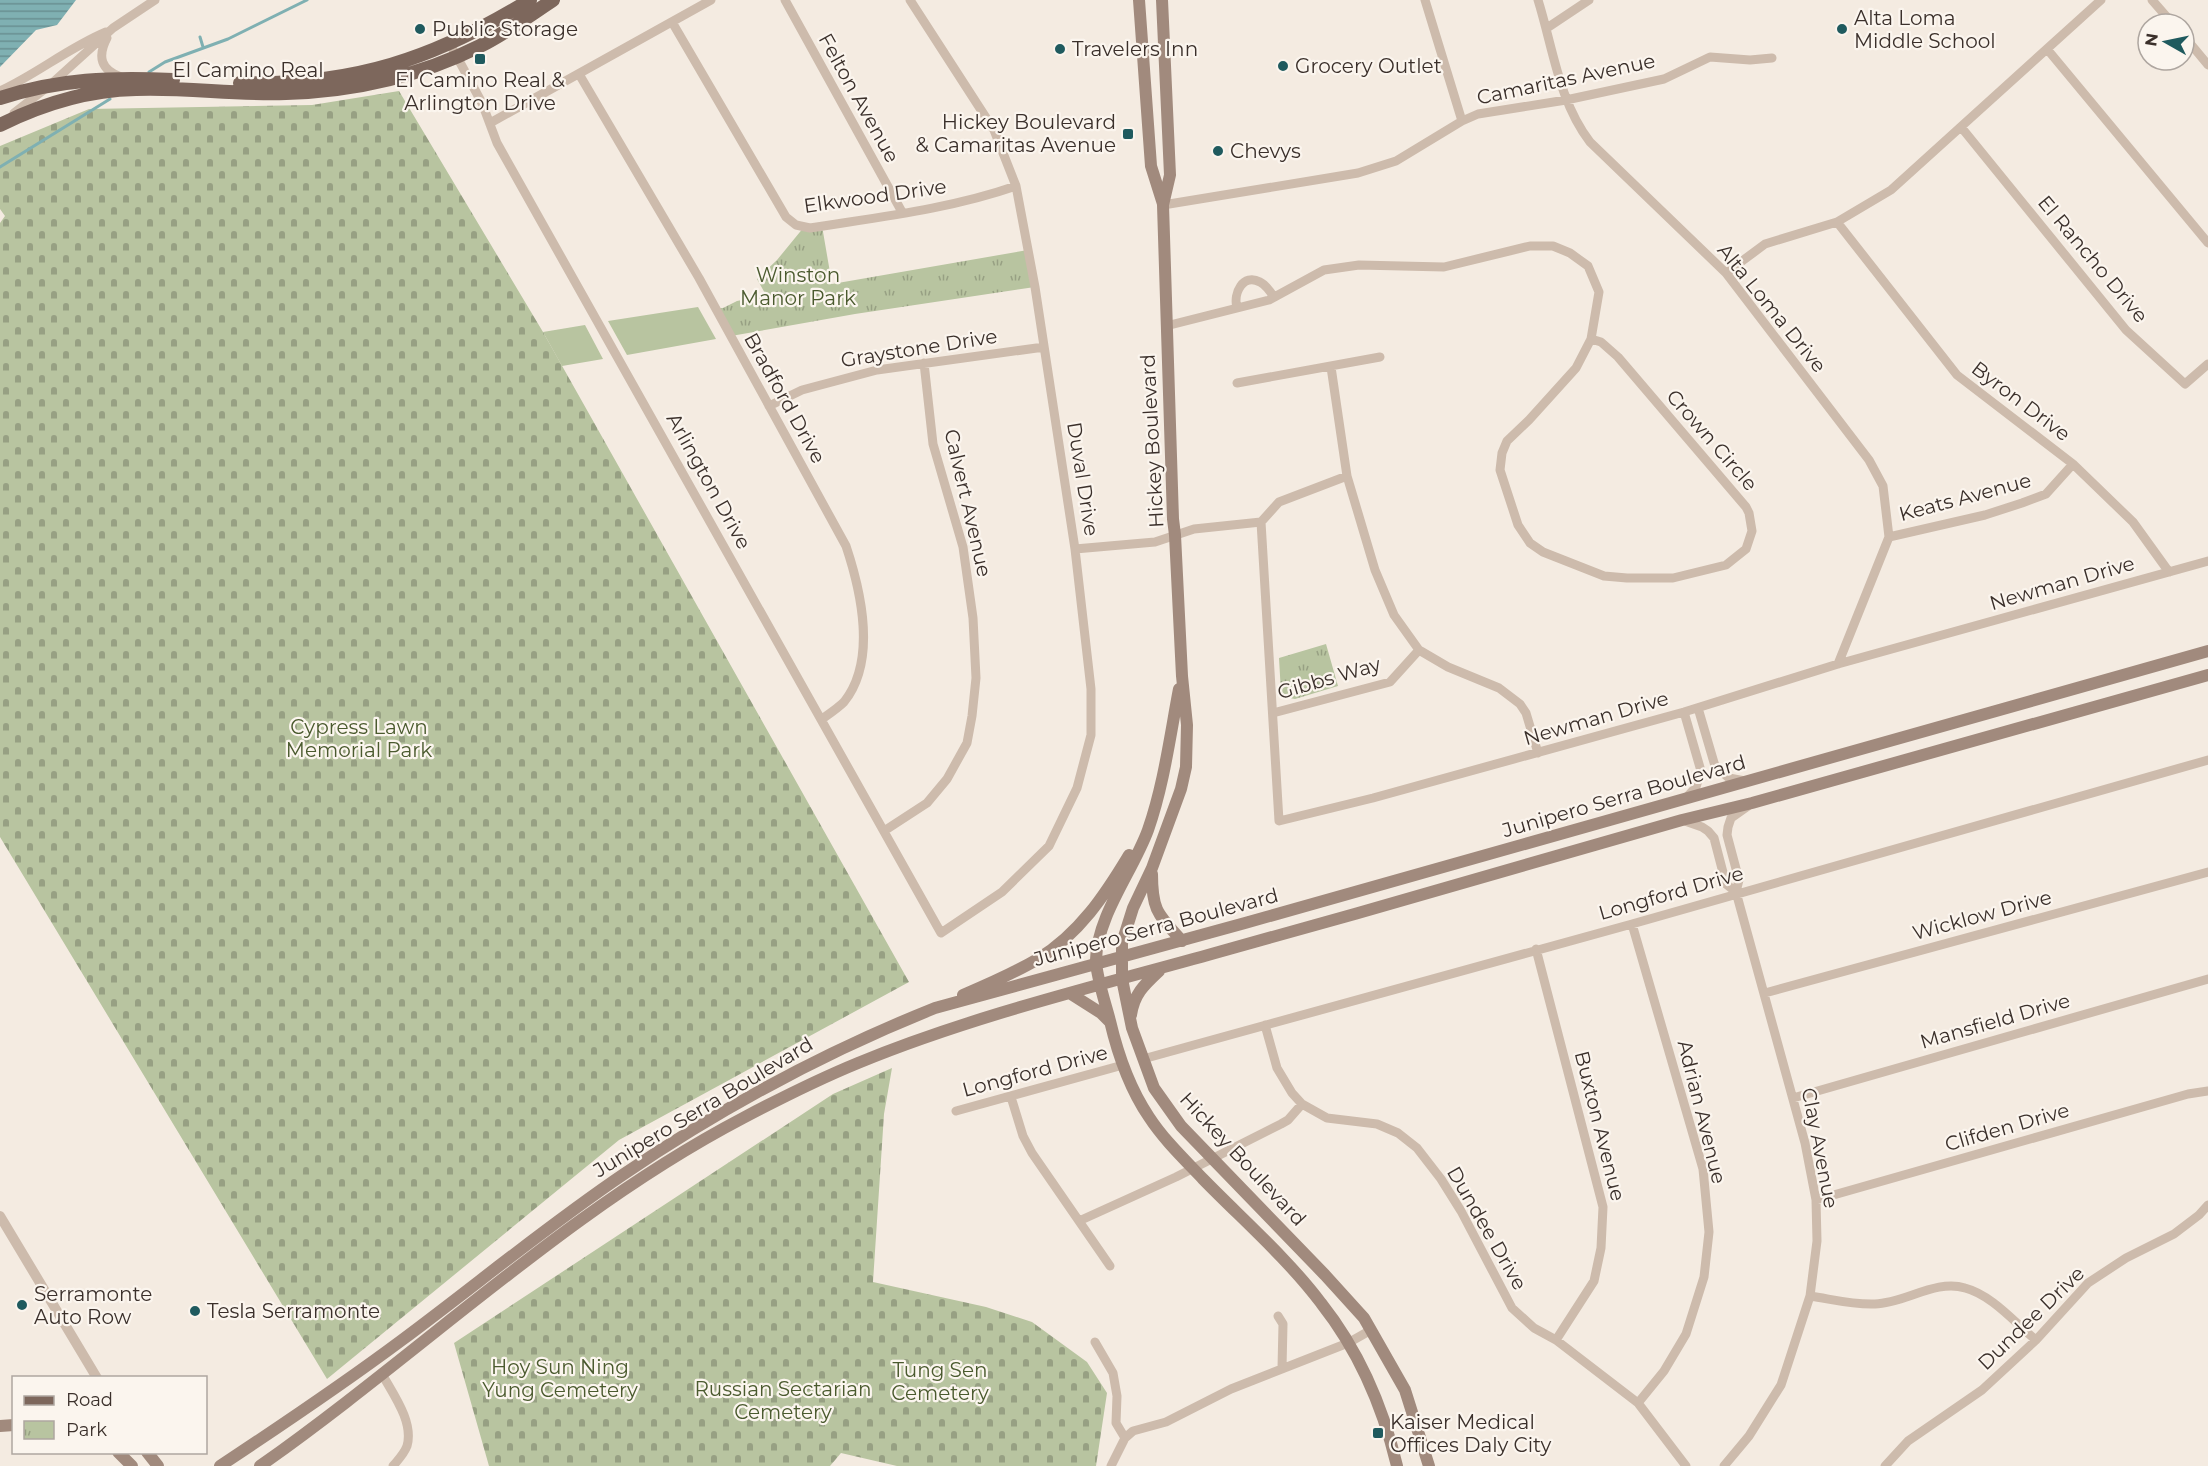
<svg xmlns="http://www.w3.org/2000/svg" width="2208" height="1466" font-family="Montserrat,sans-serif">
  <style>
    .grass { fill: #b8c4a0 }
    .cemetery { fill: url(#cemetery-stones) }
    .park { fill: url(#park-tufts) }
    .water { fill: url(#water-rules) }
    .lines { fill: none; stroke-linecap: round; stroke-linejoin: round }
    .stream { stroke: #7fb0b2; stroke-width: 3 }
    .minor { stroke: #cdbbac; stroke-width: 9 }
    .tertiary { stroke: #cdbbac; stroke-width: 10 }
    .secondary { stroke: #a18a7d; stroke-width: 12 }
    .primary { stroke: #7d675c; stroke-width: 14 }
    .poi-dot { fill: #1f5a5e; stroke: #fbf5ee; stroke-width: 2 }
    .labels { text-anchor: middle; stroke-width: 4.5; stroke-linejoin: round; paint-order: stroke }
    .poi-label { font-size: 20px; fill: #3b302b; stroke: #fbf5ee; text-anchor: start }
    .street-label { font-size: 20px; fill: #3b302b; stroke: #fbf5ee }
    .park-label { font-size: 20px; fill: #4a5a2e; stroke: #fbf5ee }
  </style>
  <defs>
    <pattern id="cemetery-stones" width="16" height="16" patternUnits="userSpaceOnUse" patternTransform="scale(1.5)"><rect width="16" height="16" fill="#b8c4a0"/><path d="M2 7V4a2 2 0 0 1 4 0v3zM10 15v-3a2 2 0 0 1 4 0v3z" fill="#97a083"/></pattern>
    <pattern id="park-tufts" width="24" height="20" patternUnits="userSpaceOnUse" patternTransform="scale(1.5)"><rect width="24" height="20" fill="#b8c4a0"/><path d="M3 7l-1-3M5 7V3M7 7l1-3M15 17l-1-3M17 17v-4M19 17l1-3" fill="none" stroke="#97a083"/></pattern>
    <pattern id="water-rules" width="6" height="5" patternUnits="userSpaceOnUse" patternTransform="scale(1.5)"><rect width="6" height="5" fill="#7fb0b2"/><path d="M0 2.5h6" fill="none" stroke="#699091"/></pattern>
  </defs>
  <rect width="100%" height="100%" fill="#f4ebe1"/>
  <path class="grass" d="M698,307L716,339L627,355L608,321Z
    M585,325L603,359L562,366L543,332Z"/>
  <path class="cemetery" d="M399,91L543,332L909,982L619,1140L327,1379L0,837V223L5,216L0,209V146L89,109L312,105Z
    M892,1068L884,1114L873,1282L986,1307L1032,1322L1087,1362L1107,1393L1096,1466H897L841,1453L830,1466H489L454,1343L833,1094Z"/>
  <path class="park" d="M822,226L832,284L1028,250L1035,287L855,314L731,336L715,308H723L737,301L766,295L757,279L777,260L804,227Z
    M1326,644L1338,686L1295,699L1284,697L1281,693L1279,658Z"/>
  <path class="water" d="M0,0H76L57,25L36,30L0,67Z"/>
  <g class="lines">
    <path class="stream" d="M200,37L203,47
      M149,72L165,62L228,39L307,0
      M0,167L110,99"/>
    <path class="minor" d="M785,0L902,212
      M1425,0L1462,121
      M1538,0C1553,48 1559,102 1590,142L1726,273L1869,460L1883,486L1889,537L1838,664
      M2152,0L2173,24
      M672,22L786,217L796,225L810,228C879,217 950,209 1016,186
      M1547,28L1589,0
      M2184,36L2208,65
      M107,38C97,57 101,70 121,77
      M450,44L482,103L497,143L941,933L1002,892L1049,846L1077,788L1091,735V689L1075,549L1035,287L1016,186L994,130L910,0
      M2047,49L2208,243
      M579,74L699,278L846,546C861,591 877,661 844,702C838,708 829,714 822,719
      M0,91C37,74 68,48 106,32
      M14,113L50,85L113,28L155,0
      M490,123L711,0
      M1961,127L2126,330L2185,384L2208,364
      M1163,205L1358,173L1396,161L1462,121L1478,114L1566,100L1664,79L1710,57L1750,60L1772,58
      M1837,222L1957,375L2073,464L2133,522L2169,572
      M1726,273L1765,244L1837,222L1891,190L2101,0
      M1237,308C1233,293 1243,273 1260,282C1266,285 1270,291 1274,297
      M1166,326L1269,300L1324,270L1359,265L1444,267L1530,246H1553L1570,253L1588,266L1599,292L1591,339L1576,368L1529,420L1507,441L1502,453L1500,470L1518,525L1530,543L1543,552L1604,576L1627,578H1673L1726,565L1746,549L1752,531L1749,513L1746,507L1618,357L1601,342L1591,339
      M1331,367L1347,476L1375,570L1394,615L1419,650L1448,667L1499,688L1520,704L1526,713L1538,753
      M1237,383L1380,357
      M769,406L802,390L877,370L1044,347
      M1261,522L1279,821L1373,798L1684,712L1838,664L2208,561
      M1889,537L1985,515L2022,503L2046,494L2073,464
      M1075,549L1155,542L1194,529L1261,522L1279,502L1347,476
      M1698,708L1715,766L1729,778L1745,781
      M1684,712L1701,771L1696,787L1686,798
      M1273,713L1390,682L1419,650
      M1682,820L1702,827L1708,831L1714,838L1726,884L1736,892
      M884,831L927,803L947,779L967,743L972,716L976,678L973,618L963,547L933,444L924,363
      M1632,924L1703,1169L1709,1232L1704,1277L1686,1334L1664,1371L1638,1403
      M1536,949L1603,1207L1601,1248L1594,1281L1556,1340
      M1765,993L2208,872
      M1265,1025L1277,1068L1292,1093L1302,1104L1327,1118L1377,1124L1398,1133L1417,1148L1441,1179L1461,1211L1512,1308L1534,1328L1556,1340L1638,1403L1686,1466
      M1143,1059L1632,924L2208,760
      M1011,1097L1023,1136L1032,1153L1110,1266
      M1793,1098L2208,979
      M956,1111L1123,1065
      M1816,1200L2188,1094L2208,1091
      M1079,1221L1176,1177L1281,1124L1288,1120L1302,1104
      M1810,1296C1831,1299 1853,1305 1875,1304C1905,1303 1936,1279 1965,1288C1992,1295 2015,1323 2036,1340
      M1278,1316L1283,1324L1282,1368
      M1095,1342L1113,1373L1117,1396L1116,1423L1125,1438
      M382,1374C393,1394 414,1422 407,1446C404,1454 398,1460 393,1466
      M1111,1466L1125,1438L1133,1431L1166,1422L1231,1389L1348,1343L1371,1330
      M1724,1466L1749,1436L1781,1385L1810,1296L1817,1241L1816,1200L1805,1143L1736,892L1739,880L1727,835L1728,827L1731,818L1748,806
      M1885,1466L1908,1441L1982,1390L2036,1340L2088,1283L2126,1258L2174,1234L2199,1215L2208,1205"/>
    <path class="tertiary" d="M0,1216L97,1378"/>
    <path class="secondary" d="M1139,0L1151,166L1163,204
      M1162,0L1170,175L1163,205L1173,519L1175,535L1182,676L1187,725L1186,767L1181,789L1152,868L1133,908L1122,943V979L1132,1028L1154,1088L1181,1126L1325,1275L1364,1318L1405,1390L1429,1466
      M1179,689C1170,736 1164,784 1148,830C1133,871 1097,916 1096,960C1096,976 1106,1005 1110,1021C1118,1055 1130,1089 1149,1117C1164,1140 1184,1159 1203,1179C1242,1219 1287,1258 1321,1303C1359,1351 1383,1407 1397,1466
      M1152,874C1152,911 1158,914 1182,941
      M1071,994L1101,1013L1109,1021
      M963,995C989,984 1014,973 1038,959C1079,934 1105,895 1129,855
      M1131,1015C1134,994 1144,985 1159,971
      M0,1426L14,1425
      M118,1452L132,1466
      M147,1452L158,1466
      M220,1466C282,1425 343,1384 402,1340C476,1285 547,1226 624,1174C721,1108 825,1052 935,1008L1245,923L2208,651
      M260,1466C422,1352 567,1210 743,1118C781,1098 819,1079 858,1063C972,1016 1097,986 1215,953C1371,910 1526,865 1682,820L1752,803L2208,675"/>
    <path class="primary" d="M240,83C353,86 434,59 530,0
      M0,98C59,79 112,77 173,80
      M0,125C42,104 88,90 136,89C186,87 236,95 286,93C353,91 420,76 480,46C506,33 529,16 553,0"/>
  </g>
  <g class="poi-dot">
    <circle cx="420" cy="29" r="6"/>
    <circle cx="1842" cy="29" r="6"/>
    <circle cx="1060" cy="49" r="6"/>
    <rect x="474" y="53" width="12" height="12" rx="3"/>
    <circle cx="1283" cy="66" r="6"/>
    <rect x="1122" y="128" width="12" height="12" rx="3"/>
    <circle cx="1218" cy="151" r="6"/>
    <circle cx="22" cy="1305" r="6"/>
    <circle cx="195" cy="1311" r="6"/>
    <rect x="1372" y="1427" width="12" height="12" rx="3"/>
  </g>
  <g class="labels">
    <g class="poi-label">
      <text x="1854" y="25">Alta Loma<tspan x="1854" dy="23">Middle School</tspan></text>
      <text x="432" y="36">Public Storage</text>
      <text x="1072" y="56">Travelers Inn</text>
      <text x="1295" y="73">Grocery Outlet</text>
      <text x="480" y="87" text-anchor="middle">El Camino Real &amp;<tspan x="480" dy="23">Arlington Drive</tspan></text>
      <text x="1116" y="129" text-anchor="end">Hickey Boulevard<tspan x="1116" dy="23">&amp; Camaritas Avenue</tspan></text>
      <text x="1230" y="158">Chevys</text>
      <text x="34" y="1301">Serramonte<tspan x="34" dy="23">Auto Row</tspan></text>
      <text x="207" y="1318">Tesla Serramonte</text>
      <text x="1390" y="1429">Kaiser Medical<tspan x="1390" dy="23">Offices Daly City</tspan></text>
    </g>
    <g class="street-label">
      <text x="248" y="77">El Camino Real</text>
      <text transform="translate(1566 79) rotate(-12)" y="7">Camaritas Avenue</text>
      <text transform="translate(859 98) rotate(61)" y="7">Felton Avenue</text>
      <text transform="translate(875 196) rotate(-8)" y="7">Elkwood Drive</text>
      <text transform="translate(2093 259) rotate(50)" y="7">El Rancho Drive</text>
      <text transform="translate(1772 308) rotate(51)" y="7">Alta Loma Drive</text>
      <text transform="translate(919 348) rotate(-9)" y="7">Graystone Drive</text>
      <text transform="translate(785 398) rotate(61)" y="7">Bradford Drive</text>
      <text transform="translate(2021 401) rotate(37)" y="7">Byron Drive</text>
      <text transform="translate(1712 440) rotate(49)" y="7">Crown Circle</text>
      <text transform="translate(1152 441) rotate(-93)" y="7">Hickey Boulevard</text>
      <text transform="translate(1083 479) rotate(81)" y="7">Duval Drive</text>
      <text transform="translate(709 481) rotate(61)" y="7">Arlington Drive</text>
      <text transform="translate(1965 497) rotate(-15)" y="7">Keats Avenue</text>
      <text transform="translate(968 503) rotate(77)" y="7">Calvert Avenue</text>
      <text transform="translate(2062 583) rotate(-16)" y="7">Newman Drive</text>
      <text transform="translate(1329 678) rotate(-16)" y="7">Gibbs Way</text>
      <text transform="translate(1596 718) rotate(-16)" y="7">Newman Drive</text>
      <text transform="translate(1624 796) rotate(-16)" y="7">Junipero Serra Boulevard</text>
      <text transform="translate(1671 893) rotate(-16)" y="7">Longford Drive</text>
      <text transform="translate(1982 915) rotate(-15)" y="7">Wicklow Drive</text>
      <text transform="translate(1156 927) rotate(-15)" y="7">Junipero Serra Boulevard</text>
      <text transform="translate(1995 1021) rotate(-16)" y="7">Mansfield Drive</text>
      <text transform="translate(1035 1071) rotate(-15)" y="7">Longford Drive</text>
      <text transform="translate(703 1107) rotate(-31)" y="7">Junipero Serra Boulevard</text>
      <text transform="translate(1702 1112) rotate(76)" y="7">Adrian Avenue</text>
      <text transform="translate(1600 1126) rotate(76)" y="7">Buxton Avenue</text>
      <text transform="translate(2007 1127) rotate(-16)" y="7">Clifden Drive</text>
      <text transform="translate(1820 1148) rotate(79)" y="7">Clay Avenue</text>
      <text transform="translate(1243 1159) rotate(47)" y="7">Hickey Boulevard</text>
      <text transform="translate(1487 1228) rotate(60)" y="7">Dundee Drive</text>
      <text transform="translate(2031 1318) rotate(-44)" y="7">Dundee Drive</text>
    </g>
    <g class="park-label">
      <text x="798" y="282">Winston<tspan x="798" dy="23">Manor Park</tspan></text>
      <text x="359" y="734">Cypress Lawn<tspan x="359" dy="23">Memorial Park</tspan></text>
      <text x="560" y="1374">Hoy Sun Ning<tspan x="560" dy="23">Yung Cemetery</tspan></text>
      <text x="940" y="1377">Tung Sen<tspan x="940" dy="23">Cemetery</tspan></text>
      <text x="783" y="1396">Russian Sectarian<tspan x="783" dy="23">Cemetery</tspan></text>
    </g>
  </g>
  <rect x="12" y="1376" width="195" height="78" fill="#fbf5ee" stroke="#aea6a0" stroke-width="1.5"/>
  <rect x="24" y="1396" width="30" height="9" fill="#7d675c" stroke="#aea6a0" stroke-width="1.5"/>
  <text x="66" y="1406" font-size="18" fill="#3b302b">Road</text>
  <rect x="24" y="1421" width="30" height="18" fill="url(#park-tufts)" stroke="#aea6a0" stroke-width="1.5"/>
  <text x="66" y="1436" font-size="18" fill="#3b302b">Park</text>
  <g transform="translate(2166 42) rotate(279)"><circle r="28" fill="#fbf5ee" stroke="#aea6a0" stroke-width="1.5"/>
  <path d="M0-4.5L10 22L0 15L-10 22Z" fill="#1f5a5e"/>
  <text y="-9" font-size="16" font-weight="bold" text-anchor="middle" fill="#3b302b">N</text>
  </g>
</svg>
